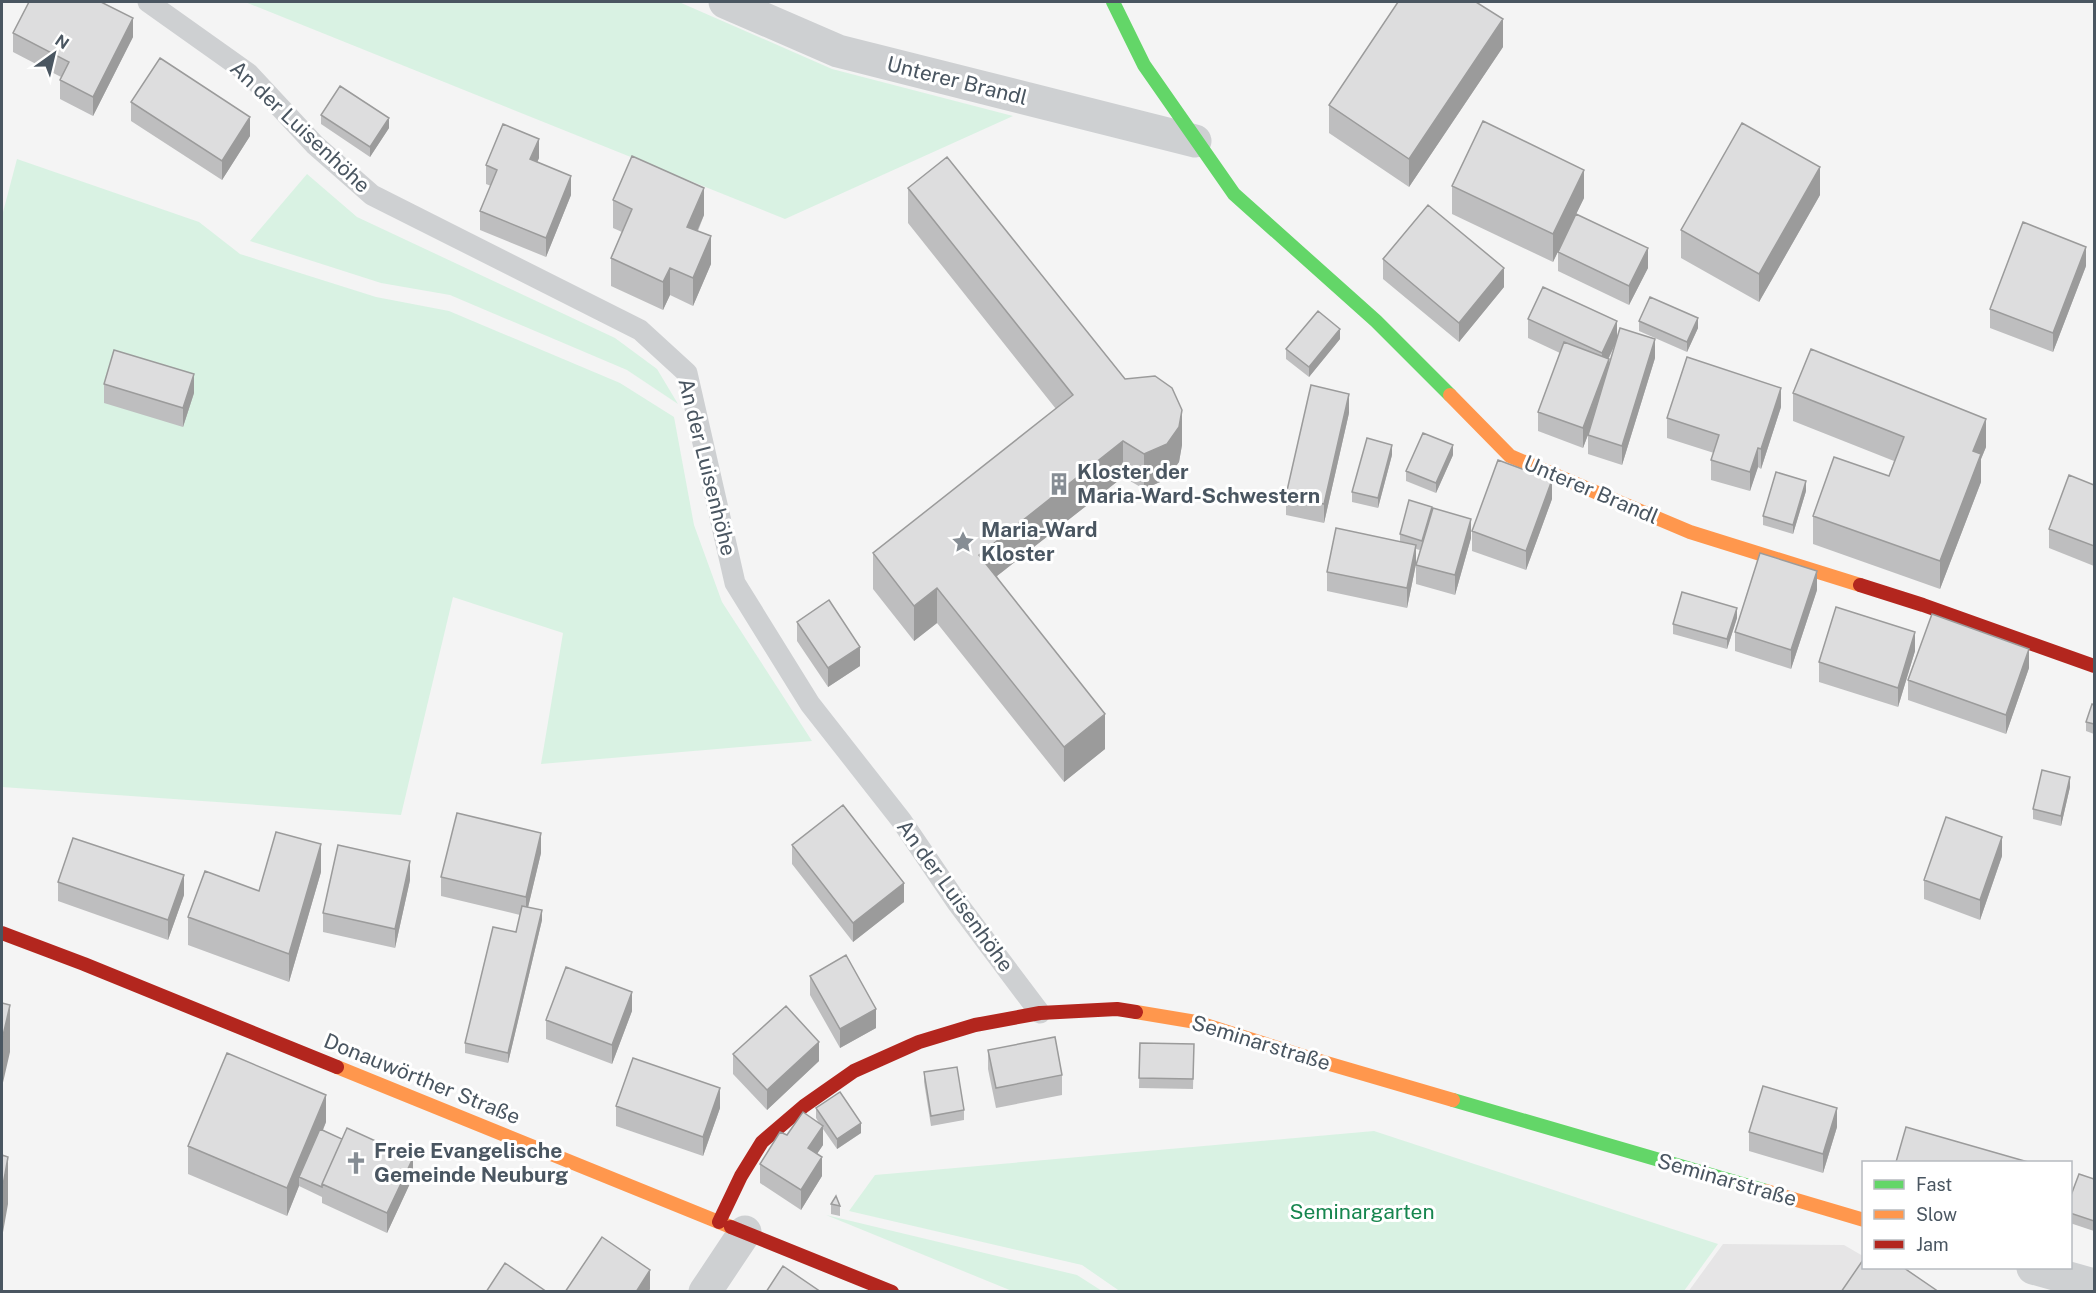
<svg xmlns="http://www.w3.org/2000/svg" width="2096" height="1293" font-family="'Public Sans',sans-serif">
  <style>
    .education { fill: #e6e5e6 }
    .green { fill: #d9f2e3 }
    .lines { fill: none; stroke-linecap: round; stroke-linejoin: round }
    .lane { stroke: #ced0d2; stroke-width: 21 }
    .street { stroke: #ced0d2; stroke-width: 33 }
    .fast { stroke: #63d668; stroke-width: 14 }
    .slow { stroke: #ff974d; stroke-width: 14 }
    .jam { stroke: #b3261e; stroke-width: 14 }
    .wall { fill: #bebebf; fill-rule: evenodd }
    .shaded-wall { fill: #9b9b9b }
    .building { fill: #ddddde; stroke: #9b9b9b; stroke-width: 1.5 }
    .labels { text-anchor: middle; stroke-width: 6; stroke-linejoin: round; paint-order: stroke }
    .street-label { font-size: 21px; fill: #4a5661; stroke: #fff }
    .poi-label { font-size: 21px; font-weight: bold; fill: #4a5661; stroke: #fff; text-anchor: start }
    .park-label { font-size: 21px; fill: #17864f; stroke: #fff }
  </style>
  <rect width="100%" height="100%" fill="#f4f4f4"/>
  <path class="education" d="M1723,1244L1844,1245L1863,1256L1864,1268L1922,1292H1688Z"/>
  <path class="green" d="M245,2H679L832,69L1013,116L785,219Z
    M17,159L199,222L240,254L376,297L449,311L620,383L674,417L694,525L722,602L812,741L541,764L563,633L453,597L401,815L2,787V216Z
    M307,174L357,217L615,338L657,369L678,404L627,370L450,295L381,283L250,241Z
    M1374,1131L1718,1244L1684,1291L1121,1292L1082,1265L849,1211L875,1175Z
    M826,1215L1077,1275L1102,1291H1012Z"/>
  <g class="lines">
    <path class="lane" d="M148,2L248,73L315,145L372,195L640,330L687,373L735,583L810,704L901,820L958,904L1040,1013"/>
    <path class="street" d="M725,2L838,51L1195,141
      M2033,1268L2094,1285
      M705,1292L745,1232"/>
    <path class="fast" d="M1113,2L1144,65L1234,194L1376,321L1450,395
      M1453,1100L1766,1191"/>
    <path class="slow" d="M1450,395L1510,456L1690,532L1860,585
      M1136,1012L1196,1022L1306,1057L1453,1100
      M337,1067L731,1227
      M1766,1191L1864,1220"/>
    <path class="jam" d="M1860,585L1923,605L2094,666
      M2,933L84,964L337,1067
      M719,1222L741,1176L762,1142L804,1106L854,1071L919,1042L975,1025L1040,1013L1117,1009L1136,1012
      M731,1227L892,1292"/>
  </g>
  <path class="wall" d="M13,33L133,37L93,116L60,99V80L61,77L13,52Z
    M1503,47L1409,187L1329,133V105Z
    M131,102L250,136L222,180L131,121Z
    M321,115L389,128L370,157L321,124Z
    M539,158L537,162L571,195L546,257L480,230V211L491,186L486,184V165Z
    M1452,186L1584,198L1576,214L1648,268L1629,305L1558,271V252L1561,245L1553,262L1452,214Z
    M908,188L1125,379L1182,445L1179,462L1167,479L1144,489L1123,477L997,576L1105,749L1064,782L937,623L914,641L873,589V553L1056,409L908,223Z
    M1820,195L1759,302L1681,258V230Z
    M613,200L704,215L698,231L711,264L693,306L670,295L663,310L611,286V258L622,232L613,228Z
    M1383,259L1504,287L1459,342L1383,279Z
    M2086,266L2053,352L1990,328V309Z
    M1528,319L1617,339L1655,358L1622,465L1588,454V435L1583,448L1538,431V412L1560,353L1528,338ZM1616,342L1609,364V358Z
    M1639,321L1698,328L1687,352L1639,331Z
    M1340,339L1309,377L1286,359V349Z
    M104,384L194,393L183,427L104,403Z
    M1793,393L1986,447L1981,459V482L1940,589L1813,544V516L1889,476L1894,461L1793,421Z
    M1781,407L1761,469L1758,467L1750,491L1711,480V460L1714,453L1667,438V418Z
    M1349,413L1324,523L1286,515V495Z
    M1392,455L1378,508L1352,502V492Z
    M1453,455L1436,493L1406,481V471Z
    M2094,485V566L2049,548V529Z
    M1806,491L1793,534L1763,525V516Z
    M1552,499L1526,570L1472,551V531Z
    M1432,511L1471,538L1455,595L1416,584V565L1420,550L1416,549V564L1407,608L1327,591V572L1400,542V534Z
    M1817,590L1791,669L1735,651V632Z
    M1737,618L1727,649L1673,634V624Z
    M797,622L860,666L828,687L797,641Z
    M1915,651L1898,707L1819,682V662Z
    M2029,668L2006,734L1908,700V680Z
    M2094,705V734L2086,731V722Z
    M2070,787L2061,826L2033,819V809Z
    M792,845L904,902L853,942L792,864Z
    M541,853L528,907L542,920L508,1063L465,1053V1043L516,932L520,915L441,896V877Z
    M2002,856L1980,920L1924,899V880Z
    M321,872L289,982L188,945V917L259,891Z
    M410,880L395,948L323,932V913Z
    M58,882L184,895L168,940L58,901Z
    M810,976L876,1028L840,1048L810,995Z
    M632,1011L612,1064L546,1039V1020Z
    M1140,1043L1194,1044L1193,1089L1139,1088Z
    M988,1050L1062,1075V1095L996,1108L988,1069Z
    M733,1054L819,1061L767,1110L733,1074Z
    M924,1072L964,1110V1120L931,1126L924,1082Z
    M616,1106L720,1108L703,1156L616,1126Z
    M816,1108L861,1133L837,1149L823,1129V1145L817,1154L822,1176L801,1210L760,1183V1164L819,1123L816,1118Z
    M326,1122L323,1130L413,1177L387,1233L322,1203V1197L299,1186L287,1216L188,1174V1146Z
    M1837,1127L1823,1173L1749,1151V1132Z
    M2094,1179V1231L2070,1223V1198Z
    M831,1204L840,1206V1216L831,1214Z"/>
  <path class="shaded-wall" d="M133,18V37L93,116V97Z
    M1503,19V47L1409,187V159Z
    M250,117V136L222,180V161Z
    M389,118V128L370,157V147Z
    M539,139V158L530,179V159Z
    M1820,167V195L1759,302V274Z
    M1584,170V198L1553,262V234Z
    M571,176V195L546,257V238Z
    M704,188V215L687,254V227Z
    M711,236V264L693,306V278Z
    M2086,247V266L2053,352V333Z
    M1648,248V268L1629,305V286Z
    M670,268V295L663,310V282Z
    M1504,268V287L1459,342V323Z
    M1698,318V328L1687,352V342Z
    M1617,321V340L1602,372V353Z
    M1340,329V339L1309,377V367Z
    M1655,339V358L1622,465V446Z
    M1609,359V378L1583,448V428Z
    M194,374V393L183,427V408Z
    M1781,388V407L1761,469V449Z
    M1349,394V413L1324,523V504Z
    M1182,410V445L1179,462L1167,479L1144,489V454Z
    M1986,419V447L1981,459V482L1940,589V561L1973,451Z
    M1123,441V477L979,590V555Z
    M1392,445V455L1378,508V498Z
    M1453,445V455L1436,493V483Z
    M1758,448V467L1750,491V472Z
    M1552,480V499L1526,570V551Z
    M1806,481V491L1793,534V525Z
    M1471,519V538L1455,595V575Z
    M1416,545V564L1407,608V588Z
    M1817,571V590L1791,669V650Z
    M937,588V623L914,641V606Z
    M1737,608V618L1727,649V639Z
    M1915,632V651L1898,707V688Z
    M860,647V666L828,687V668Z
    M2029,649V668L2006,734V715Z
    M1105,714V749L1064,782V747Z
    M2070,777V787L2061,826V816Z
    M541,833V853L526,916V897Z
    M2002,837V856L1980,920V900Z
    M321,844V872L289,982V954Z
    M410,861V880L395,948V929Z
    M184,875V895L168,940V920Z
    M904,883V902L853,942V923Z
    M542,910V920L508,1063V1053Z
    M632,992V1011L612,1064V1045Z
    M10,1005V1052L2,1087V1040Z
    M876,1009V1028L840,1048V1029Z
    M819,1042V1061L767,1110V1090Z
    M720,1088V1108L703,1156V1137Z
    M326,1095V1122L303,1178L299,1177V1186L287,1216V1188Z
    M1837,1108V1127L1823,1173V1154Z
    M861,1123V1133L837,1149V1139Z
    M823,1126V1145L808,1167V1148Z
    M8,1157V1204L2,1238V1191Z
    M822,1157V1176L801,1210V1190Z
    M413,1158V1177L387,1233V1213Z
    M650,1270V1289L649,1292H636Z"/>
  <path class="building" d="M29,2H101L133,18L93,97L60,80L69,62L13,33Z
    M1398,2H1476L1503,19L1409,159L1329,105Z
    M160,58L250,117L222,161L131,102Z
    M340,86L389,118L370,147L321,115Z
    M1483,121L1584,170L1553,234L1452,186Z
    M1742,123L1820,167L1759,274L1681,230Z
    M503,124L539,139L530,159L571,176L546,238L480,211L497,170L486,165Z
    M632,156L704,188L687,227L711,236L693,278L670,268L663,282L611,258L632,209L613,200Z
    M947,157L1125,379L1155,376L1172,388L1182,410L1179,427L1167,444L1144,454L1123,441L979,555L1105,714L1064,747L937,588L914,606L873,553L1073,395L908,188Z
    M1428,205L1504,268L1459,323L1383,259Z
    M1576,214L1648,248L1629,286L1558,252Z
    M2023,222L2086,247L2053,333L1990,309Z
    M1543,287L1617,321L1602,353L1528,319Z
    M1650,297L1698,318L1687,342L1639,321Z
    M1318,311L1340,329L1309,367L1286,349Z
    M1620,328L1655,339L1622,446L1588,435Z
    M1564,342L1609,359L1583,428L1538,412Z
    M1811,349L1986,419L1973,451L1981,454L1940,561L1813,516L1834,457L1889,476L1904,437L1793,393Z
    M114,350L194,374L183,408L104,384Z
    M1687,357L1781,388L1761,449L1758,448L1750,472L1711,460L1719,435L1667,418Z
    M1311,385L1349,394L1324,504L1286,495Z
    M1423,433L1453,445L1436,483L1406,471Z
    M1367,438L1392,445L1378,498L1352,492Z
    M1498,460L1552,480L1526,551L1472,531Z
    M1776,472L1806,481L1793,525L1763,516Z
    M2069,475L2094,485V546L2049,529Z
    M1409,500L1432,507L1422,541L1400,534Z
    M1433,508L1471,519L1455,575L1416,565Z
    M1336,528L1416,545L1407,588L1327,572Z
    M1760,553L1817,571L1791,650L1735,632Z
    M1682,592L1737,608L1727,639L1673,624Z
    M829,600L860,647L828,668L797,622Z
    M1836,607L1915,632L1898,688L1819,662Z
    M1932,614L2029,649L2006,715L1908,680Z
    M2092,704L2094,705V724L2086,722Z
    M2042,770L2070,777L2061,816L2033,809Z
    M843,805L904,883L853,923L792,845Z
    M457,813L541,833L526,897L441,877Z
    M1946,817L2002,837L1980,900L1924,880Z
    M276,832L321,844L289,954L188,917L205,871L259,891Z
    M73,838L184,875L168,920L58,882Z
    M338,845L410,861L395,929L323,913Z
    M522,906L542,910L508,1053L465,1043L493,927L516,932Z
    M846,955L876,1009L840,1029L810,976Z
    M566,967L632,992L612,1045L546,1020Z
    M2,1003L10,1005L2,1040Z
    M786,1006L819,1042L767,1090L733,1054Z
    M1055,1037L1062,1075L996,1088L988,1050Z
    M1140,1043L1194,1044L1193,1079L1139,1078Z
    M227,1053L326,1095L287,1188L188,1146Z
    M633,1058L720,1088L703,1137L616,1106Z
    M957,1067L964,1110L931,1116L924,1072Z
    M1763,1086L1837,1108L1823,1154L1749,1132Z
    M840,1092L861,1123L837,1139L816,1108Z
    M803,1112L823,1126L808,1148L822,1157L801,1190L760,1164L780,1132L787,1135Z
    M1906,1127L2028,1162H1896Z
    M347,1128L413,1158L387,1213L322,1184Z
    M320,1129L342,1139L322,1184V1187L299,1177Z
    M2,1155L8,1157L2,1191Z
    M2079,1174L2094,1179V1221L2070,1213V1198Z
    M836,1196L840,1206L831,1204Z
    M602,1237L650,1270L636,1292H565Z
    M1863,1260V1268H1904L1939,1292H1841Z
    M505,1263L547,1292H486Z
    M783,1266L821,1292H766Z"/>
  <defs>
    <g id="building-bare" transform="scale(1.8)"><path d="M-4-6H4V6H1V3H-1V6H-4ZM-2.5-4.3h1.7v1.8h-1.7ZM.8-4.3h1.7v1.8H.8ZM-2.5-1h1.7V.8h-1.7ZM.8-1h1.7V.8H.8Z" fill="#868d94" stroke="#fff" stroke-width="2.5" paint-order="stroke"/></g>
    <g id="sight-bare" transform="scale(1.8)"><path d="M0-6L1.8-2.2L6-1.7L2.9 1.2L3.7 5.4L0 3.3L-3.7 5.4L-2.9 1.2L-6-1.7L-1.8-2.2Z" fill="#868d94" stroke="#fff" stroke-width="2.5" paint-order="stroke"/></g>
    <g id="church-bare" transform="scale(1.8)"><path d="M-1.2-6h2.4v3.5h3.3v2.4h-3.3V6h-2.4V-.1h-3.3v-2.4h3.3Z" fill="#868d94" stroke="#fff" stroke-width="2.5" paint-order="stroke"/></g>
  </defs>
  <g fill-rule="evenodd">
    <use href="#building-bare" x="1059" y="484"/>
    <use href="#sight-bare" x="963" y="542"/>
    <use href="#church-bare" x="356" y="1163"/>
  </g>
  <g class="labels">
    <g class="street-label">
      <text transform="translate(957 81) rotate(14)" y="7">Unterer Brandl</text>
      <text transform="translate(300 127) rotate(43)" y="7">An der Luisenhöhe</text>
      <text transform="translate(707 467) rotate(76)" y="7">An der Luisenhöhe</text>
      <text transform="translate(1591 490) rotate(23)" y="7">Unterer Brandl</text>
      <text transform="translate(955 896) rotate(54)" y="7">An der Luisenhöhe</text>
      <text transform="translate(1261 1043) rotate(17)" y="7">Seminarstraße</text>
      <text transform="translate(422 1079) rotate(22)" y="7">Donauwörther Straße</text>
      <text transform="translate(1727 1180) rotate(16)" y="7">Seminarstraße</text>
    </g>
    <g class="poi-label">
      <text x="1077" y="479">Kloster der<tspan x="1077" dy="24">Maria-Ward-Schwestern</tspan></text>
      <text x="981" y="537">Maria-Ward<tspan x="981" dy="24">Kloster</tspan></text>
      <text x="374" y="1158">Freie Evangelische<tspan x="374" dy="24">Gemeinde Neuburg</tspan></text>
    </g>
    <g class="park-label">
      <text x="1362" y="1219">Seminargarten</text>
    </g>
  </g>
  <rect width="2096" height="1293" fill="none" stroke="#4a5661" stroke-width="6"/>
  <rect x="1862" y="1161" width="210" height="108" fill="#ffffff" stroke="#b7bbc0" stroke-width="1.5"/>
  <rect x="1874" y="1180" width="30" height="9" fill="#63d668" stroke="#b7bbc0" stroke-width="1.5"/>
  <text x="1916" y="1191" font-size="18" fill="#4a5661">Fast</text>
  <rect x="1874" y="1210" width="30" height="9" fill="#ff974d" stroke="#b7bbc0" stroke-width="1.5"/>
  <text x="1916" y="1221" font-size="18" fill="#4a5661">Slow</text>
  <rect x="1874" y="1240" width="30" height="9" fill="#b3261e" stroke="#b7bbc0" stroke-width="1.5"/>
  <text x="1916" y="1251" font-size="18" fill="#4a5661">Jam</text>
  <g transform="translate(54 54) rotate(34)" stroke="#ffffff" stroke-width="4.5" paint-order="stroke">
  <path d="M0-4.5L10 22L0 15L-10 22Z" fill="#4a5661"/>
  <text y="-9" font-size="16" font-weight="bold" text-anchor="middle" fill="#4a5661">N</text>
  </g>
</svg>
